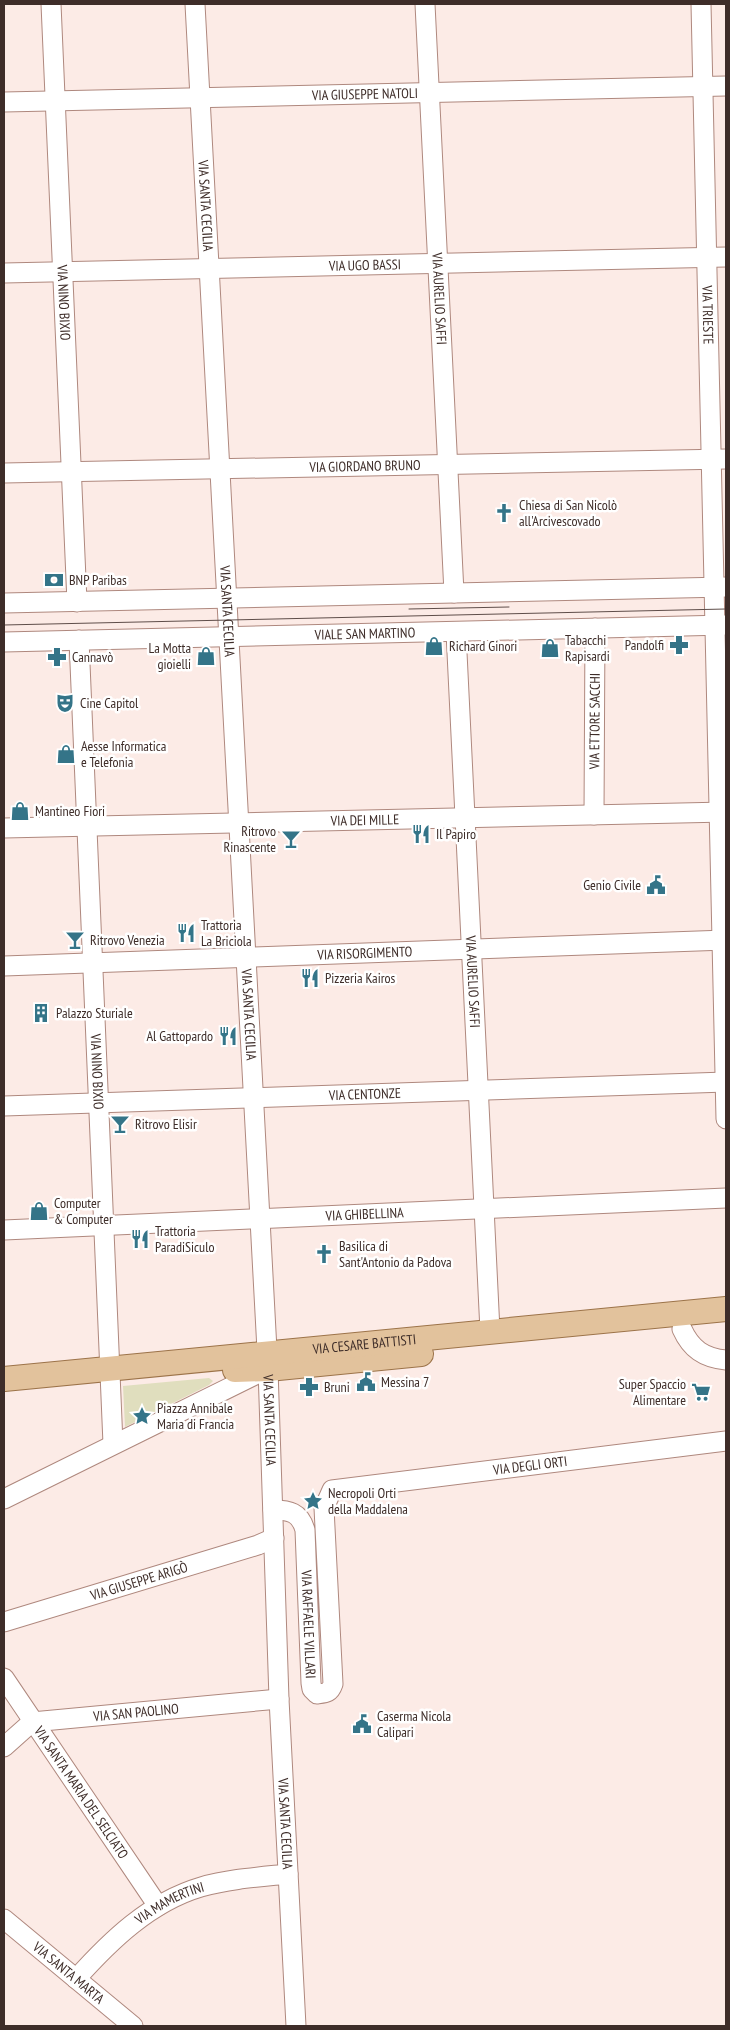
<svg xmlns="http://www.w3.org/2000/svg" width="730" height="2030" font-family="'PT Sans Narrow',sans-serif">
  <style>
    .green { fill: #e0debe }
    .lines { fill: none; stroke-linecap: round; stroke-linejoin: round }
    .minor-casing { stroke: #af887e; stroke-width: 21 }
    .major-casing { stroke: #9c7349; stroke-width: 26 }
    .minor { stroke: #fff; stroke-width: 19 }
    .major { stroke: #e2c29c; stroke-width: 24 }
    .tram { stroke: #5e4d49; stroke-width: 1 }
    .labels { text-anchor: middle; stroke-width: 5; stroke-linejoin: round; paint-order: stroke }
    .street-label { font-size: 14px; fill: #3e2d29; stroke: #fff }
    .poi-label { font-size: 14px; fill: #3e2d29; stroke: #fff; text-anchor: start }
  </style>
  <rect width="100%" height="100%" fill="#fcebe6"/>
  <path class="green" d="M209,1378L213,1381L209,1385L125,1427L123,1386Z"/>
  <g class="lines">
    <g class="minor-casing">
      <g id="minor">
        <path id="s1" d="M51,4L77,602"/>
        <path id="s2" d="M195,4L268,1369L279,1699L296,2026"/>
        <path id="s3" d="M425,4L454,593"/>
        <path id="s4" d="M701,4L726,1119"/>
        <path id="s5" d="M4,102L726,86"/>
        <path id="s6" d="M4,273L726,257"/>
        <path id="s7" d="M4,473L726,459"/>
        <path d="M4,603L726,587"/>
        <path id="s8" d="M456,632L490,1331"/>
        <path id="s9" d="M79,640L113,1444"/>
        <path id="s10" d="M4,642L726,625"/>
        <path id="s11" d="M594,815L595,628"/>
        <path id="s12" d="M4,828L726,812"/>
        <path id="s13" d="M4,966L726,940"/>
        <path id="s14" d="M4,1106L726,1082"/>
        <path id="s15" d="M4,1230L726,1198"/>
        <path d="M682,1329C691,1349 704,1358 726,1360"/>
        <path d="M4,1499L263,1371"/>
        <path id="s16" d="M273,1510C289,1510 300,1512 305,1530L311,1683L312,1689L317,1694C326,1693 330,1693 333,1684L324,1508L332,1490L726,1441"/>
        <path id="s17" d="M4,1622L258,1545L274,1538"/>
        <path id="s18" d="M4,1678L158,1906"/>
        <path id="s19" d="M4,1747L32,1722L279,1699"/>
        <path id="s20" d="M4,1919L133,2026"/>
        <path id="s21" d="M76,1979C110,1941 150,1902 201,1887C229,1879 259,1877 288,1874"/>
      </g>
    </g>
    <g class="major-casing">
      <g id="major">
        <path d="M235,1370L268,1369L421,1354"/>
        <path id="s22" d="M4,1379L726,1309"/>
      </g>
    </g>
    <use href="#minor" class="minor"/>
    <use href="#major" class="major"/>
    <path class="tram" d="M409,609L509,607
      M4,625L726,609"/>
  </g>
  <defs>
    <g id="church-bare" transform="scale(1.5)"><path d="M-1.2-6h2.4v3.5h3.3v2.4h-3.3V6h-2.4V-.1h-3.3v-2.4h3.3Z" fill="#347488" stroke="#fff" stroke-width="2.5" paint-order="stroke"/></g>
    <g id="bank-bare" transform="scale(1.5)"><path d="M-6-4H6V4H-6ZM0-2.3a2.3 2.3 0 1 0 0 4.6a2.3 2.3 0 1 0 0-4.6Z" fill="#347488" stroke="#fff" stroke-width="2.5" paint-order="stroke"/></g>
    <g id="pharmacy-bare" transform="scale(1.5)"><path d="M-2-6h4v4h4v4h-4v4h-4v-4h-4v-4h4Z" fill="#347488" stroke="#fff" stroke-width="2.5" paint-order="stroke"/></g>
    <g id="shop-bare" transform="scale(1.5)"><path d="M-5-2.5h2.3a2.7 3.5 0 0 1 5.4 0H5L5.5 6h-11ZM-1.5-2.5h3a1.5 2.3 0 0 0-3 0Z" fill="#347488" stroke="#fff" stroke-width="2.5" paint-order="stroke"/></g>
    <g id="theatre-bare" transform="scale(1.5)"><path d="M-5-5.5Q0-4 5-5.5V0Q5 5 0 6Q-5 5-5 0ZM-3.3-2.5H-1v1.5H-3.3ZM1-2.5H3.3v1.5H1ZM-2.8 1Q0 5.5 2.8 1Z" fill="#347488" stroke="#fff" stroke-width="2.5" paint-order="stroke"/></g>
    <g id="restaurant-bare" transform="scale(1.5)"><path d="M-5-6h1v4h1v-4h1v4h1v-4h1v5L-1.5 .5V6h-2V.5L-5-1ZM5-6V6H3V1.5H1.5Q1.5-4 5-6Z" fill="#347488" stroke="#fff" stroke-width="2.5" paint-order="stroke"/></g>
    <g id="bar-bare" transform="scale(1.5)"><path d="M-6-5H6L.8 .8V4.5H3.5V6h-7V4.5H-.8V.8Z" fill="#347488" stroke="#fff" stroke-width="2.5" paint-order="stroke"/></g>
    <g id="civic-bare" transform="scale(1.5)"><path d="M-.6-6.5H3V-4.5H.6V-3L4-1V1h2V6H-6V1h2V-1L-.6-3ZM-1.2 2.5V6h2.4V2.5Z" fill="#347488" stroke="#fff" stroke-width="2.5" paint-order="stroke"/></g>
    <g id="building-bare" transform="scale(1.5)"><path d="M-4-6H4V6H1V3H-1V6H-4ZM-2.5-4.3h1.7v1.8h-1.7ZM.8-4.3h1.7v1.8H.8ZM-2.5-1h1.7V.8h-1.7ZM.8-1h1.7V.8H.8Z" fill="#347488" stroke="#fff" stroke-width="2.5" paint-order="stroke"/></g>
    <g id="supermarket-bare" transform="scale(1.5)"><path d="M-6-5.5h2.5l.6 2H6L4.5 2H-2.5L-4.4-4H-6ZM-1.5 3.2a1.3 1.3 0 1 0 .1 0ZM3 3.2a1.3 1.3 0 1 0 .1 0Z" fill="#347488" stroke="#fff" stroke-width="2.5" paint-order="stroke"/></g>
    <g id="sight-bare" transform="scale(1.5)"><path d="M0-6L1.8-2.2L6-1.7L2.9 1.2L3.7 5.4L0 3.3L-3.7 5.4L-2.9 1.2L-6-1.7L-1.8-2.2Z" fill="#347488" stroke="#fff" stroke-width="2.5" paint-order="stroke"/></g>
  </defs>
  <g fill-rule="evenodd">
    <use href="#church-bare" x="504" y="513"/>
    <use href="#bank-bare" x="54" y="580"/>
    <use href="#pharmacy-bare" x="679" y="645"/>
    <use href="#shop-bare" x="434" y="646"/>
    <use href="#shop-bare" x="550" y="648"/>
    <use href="#shop-bare" x="206" y="656"/>
    <use href="#pharmacy-bare" x="57" y="657"/>
    <use href="#theatre-bare" x="65" y="703"/>
    <use href="#shop-bare" x="66" y="754"/>
    <use href="#shop-bare" x="20" y="811"/>
    <use href="#restaurant-bare" x="421" y="834"/>
    <use href="#bar-bare" x="291" y="839"/>
    <use href="#civic-bare" x="656" y="885"/>
    <use href="#restaurant-bare" x="186" y="933"/>
    <use href="#bar-bare" x="75" y="940"/>
    <use href="#restaurant-bare" x="310" y="978"/>
    <use href="#building-bare" x="41" y="1013"/>
    <use href="#restaurant-bare" x="228" y="1036"/>
    <use href="#bar-bare" x="120" y="1124"/>
    <use href="#shop-bare" x="39" y="1211"/>
    <use href="#restaurant-bare" x="140" y="1239"/>
    <use href="#church-bare" x="324" y="1254"/>
    <use href="#civic-bare" x="366" y="1382"/>
    <use href="#pharmacy-bare" x="309" y="1387"/>
    <use href="#supermarket-bare" x="701" y="1392"/>
    <use href="#sight-bare" x="142" y="1416"/>
    <use href="#sight-bare" x="313" y="1501"/>
    <use href="#civic-bare" x="362" y="1724"/>
  </g>
  <g class="labels">
    <g class="street-label">
      <text dy="5" stroke="none"><textPath href="#s5" startOffset="361">VIA GIUSEPPE NATOLI</textPath></text>
      <text dy="5" stroke="none"><textPath href="#s2" startOffset="202">VIA SANTA CECILIA</textPath></text>
      <text dy="5" stroke="none"><textPath href="#s6" startOffset="361">VIA UGO BASSI</textPath></text>
      <text dy="5" stroke="none"><textPath href="#s3" startOffset="295">VIA AURELIO SAFFI</textPath></text>
      <text dy="5" stroke="none"><textPath href="#s1" startOffset="299">VIA NINO BIXIO</textPath></text>
      <text dy="5" stroke="none"><textPath href="#s4" startOffset="311">VIA TRIESTE</textPath></text>
      <text dy="5" stroke="none"><textPath href="#s7" startOffset="361">VIA GIORDANO BRUNO</textPath></text>
      <text dy="5" stroke="none"><textPath href="#s2" startOffset="608">VIA SANTA CECILIA</textPath></text>
      <text dy="5" stroke="none"><textPath href="#s10" startOffset="361">VIALE SAN MARTINO</textPath></text>
      <text dy="5" stroke="none"><textPath href="#s11" startOffset="94">VIA ETTORE SACCHI</textPath></text>
      <text dy="5" stroke="none"><textPath href="#s12" startOffset="361">VIA DEI MILLE</textPath></text>
      <text dy="5" stroke="none"><textPath href="#s13" startOffset="361">VIA RISORGIMENTO</textPath></text>
      <text dy="5" stroke="none"><textPath href="#s8" startOffset="350">VIA AURELIO SAFFI</textPath></text>
      <text dy="5" stroke="none"><textPath href="#s2" startOffset="1012">VIA SANTA CECILIA</textPath></text>
      <text dy="5" stroke="none"><textPath href="#s9" startOffset="432">VIA NINO BIXIO</textPath></text>
      <text dy="5" stroke="none"><textPath href="#s14" startOffset="361">VIA CENTONZE</textPath></text>
      <text dy="5" stroke="none"><textPath href="#s15" startOffset="361">VIA GHIBELLINA</textPath></text>
      <text dy="5" stroke="none"><textPath href="#s22" startOffset="362">VIA CESARE BATTISTI</textPath></text>
      <text dy="5" stroke="none"><textPath href="#s2" startOffset="1418">VIA SANTA CECILIA</textPath></text>
      <text dy="5" stroke="none"><textPath href="#s16" startOffset="624">VIA DEGLI ORTI</textPath></text>
      <text dy="5" stroke="none"><textPath href="#s17" startOffset="141">VIA GIUSEPPE ARIGÒ</textPath></text>
      <text dy="5" stroke="none"><textPath href="#s16" startOffset="136">VIA RAFFAELE VILLARI</textPath></text>
      <text dy="5" stroke="none"><textPath href="#s19" startOffset="142">VIA SAN PAOLINO</textPath></text>
      <text dy="5" stroke="none"><textPath href="#s18" startOffset="138">VIA SANTA MARIA DEL SELCIATO</textPath></text>
      <text dy="5" stroke="none"><textPath href="#s2" startOffset="1822">VIA SANTA CECILIA</textPath></text>
      <text dy="5" stroke="none"><textPath href="#s21" startOffset="122">VIA MAMERTINI</textPath></text>
      <text dy="5" stroke="none"><textPath href="#s20" startOffset="84">VIA SANTA MARTA</textPath></text>
    </g>
    <g class="poi-label">
      <text x="519" y="510">Chiesa di San Nicolò<tspan x="519" dy="16">all'Arcivescovado</tspan></text>
      <text x="69" y="585">BNP Paribas</text>
      <text x="565" y="645">Tabacchi<tspan x="565" dy="16">Rapisardi</tspan></text>
      <text x="664" y="650" text-anchor="end">Pandolfi</text>
      <text x="449" y="651">Richard Ginori</text>
      <text x="191" y="653" text-anchor="end">La Motta<tspan x="191" dy="16">gioielli</tspan></text>
      <text x="72" y="662">Cannavò</text>
      <text x="80" y="708">Cine Capitol</text>
      <text x="81" y="751">Aesse Informatica<tspan x="81" dy="16">e Telefonia</tspan></text>
      <text x="35" y="816">Mantineo Fiori</text>
      <text x="276" y="836" text-anchor="end">Ritrovo<tspan x="276" dy="16">Rinascente</tspan></text>
      <text x="436" y="839">Il Papiro</text>
      <text x="641" y="890" text-anchor="end">Genio Civile</text>
      <text x="201" y="930">Trattoria<tspan x="201" dy="16">La Briciola</tspan></text>
      <text x="90" y="945">Ritrovo Venezia</text>
      <text x="325" y="983">Pizzeria Kairos</text>
      <text x="56" y="1018">Palazzo Sturiale</text>
      <text x="213" y="1041" text-anchor="end">Al Gattopardo</text>
      <text x="135" y="1129">Ritrovo Elisir</text>
      <text x="54" y="1208">Computer<tspan x="54" dy="16">&amp; Computer</tspan></text>
      <text x="155" y="1236">Trattoria<tspan x="155" dy="16">ParadiSiculo</tspan></text>
      <text x="339" y="1251">Basilica di<tspan x="339" dy="16">Sant'Antonio da Padova</tspan></text>
      <text x="381" y="1387">Messina 7</text>
      <text x="686" y="1389" text-anchor="end">Super Spaccio<tspan x="686" dy="16">Alimentare</tspan></text>
      <text x="324" y="1392">Bruni</text>
      <text x="157" y="1413">Piazza Annibale<tspan x="157" dy="16">Maria di Francia</tspan></text>
      <text x="328" y="1498">Necropoli Orti<tspan x="328" dy="16">della Maddalena</tspan></text>
      <text x="377" y="1721">Caserma Nicola<tspan x="377" dy="16">Calipari</tspan></text>
    </g>
  </g>
  <rect width="730" height="2030" fill="none" stroke="#3e2d29" stroke-width="10"/>
</svg>
